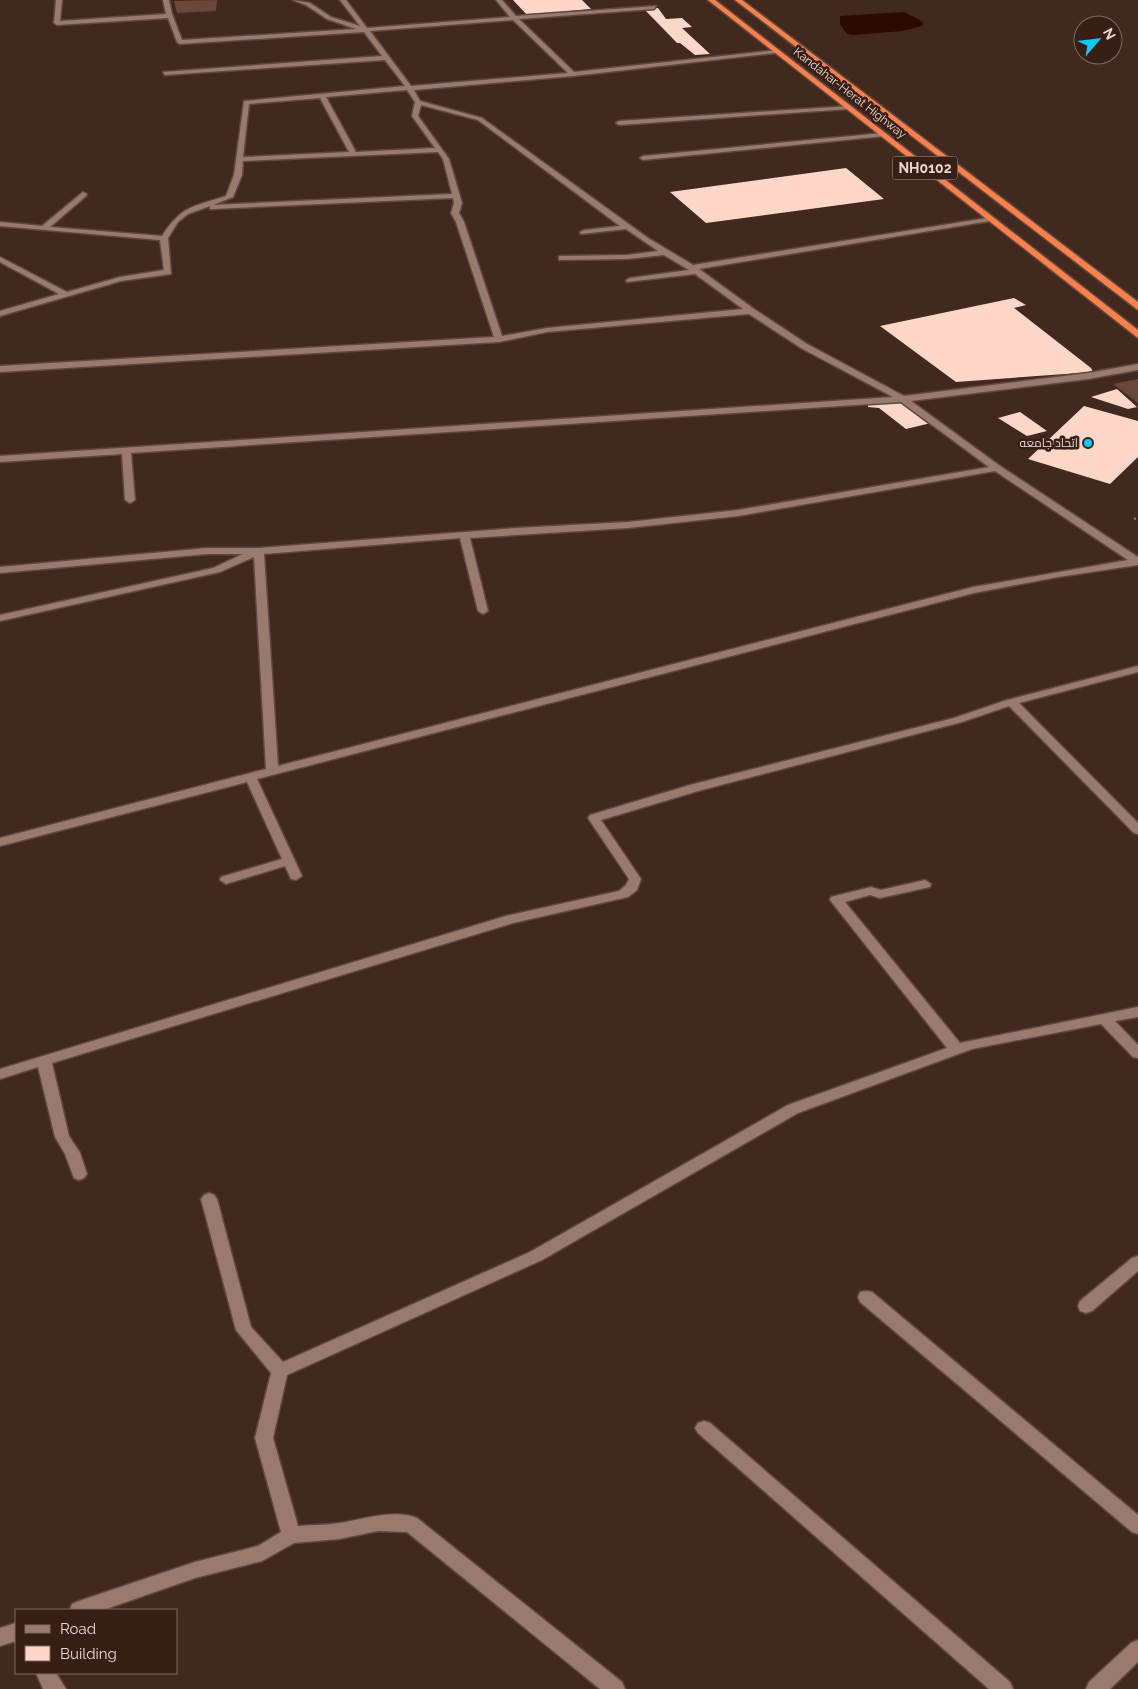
<svg xmlns="http://www.w3.org/2000/svg" width="1138" height="1689" font-family="Raleway,Cairo,sans-serif">
  <style>
    .green { fill: #69473a }
    .water { fill: #2a0a01 }
    .building { fill: #fcd7c8 }
    .lines { fill: none; stroke-linecap: round; stroke-linejoin: round }
    .street-casing { stroke: #5e483f; stroke-width: 3 }
    .highway-casing { stroke: #5e483f; stroke-width: 3 }
    .path { stroke: #8e7970; stroke-width: 2.5; stroke-dasharray: 2 3; stroke-linecap: butt }
    .street { fill: #997a6e; fill-rule: evenodd }
    .highway { fill: #fd7f49; fill-rule: evenodd }
    .poi-dot { fill: #09cafa; stroke: #371f15; stroke-width: 2 }
    .labels { text-anchor: middle; stroke-width: 5; stroke-linejoin: round; paint-order: stroke }
    .far-street-label { font-size: 12px; fill: #e8d7d0; stroke: #371f15 }
    .far-poi-label { font-size: 12px; fill: #e8d7d0; stroke: #371f15; text-anchor: end }
    .shield { fill: #371f15; stroke: #b3a098; stroke-width: 1 }
    .shield-label { font-size: 14px; font-weight: bold; fill: #e8d7d0 }
  </style>
  <rect width="100%" height="100%" fill="#42291f"/>
  <path class="green" d="M217,0L216,11L177,13L174,1Z
    M1138,379V403L1113,384Z"/>
  <path class="water" d="M904,12L918,19L923,23L922,26L903,31L853,35L847,34L840,24V16Z"/>
  <path class="building" d="M513,0H582L591,9L527,15Z
    M658,8L666,19L682,18L692,27L682,28L710,54L695,55L680,43H677L645,10Z
    M846,168L884,199L706,223L670,192Z
    M1014,298L1026,305L1014,308L1091,368L1093,372L956,382L880,326Z
    M1117,389L1137,407L1128,409L1091,397Z
    M898,401L931,423L906,429L879,408L868,407V405L872,404Z
    M1084,406L1138,421V457L1110,484L1028,459Z
    M1020,412L1047,431L1027,436L998,418Z"/>
  <g class="lines">
    <g class="street-casing">
      <path id="street" d="M56,0H62L60,21L166,14L163,0H169L172,14L182,40L356,29L327,19L306,5L293,0L310,3L331,17L360,26L340,0H346L367,28L510,17L496,0H502L516,16L656,6L654,9L519,19L574,72L778,50L776,53L573,76L414,90L420,101L482,118L648,238L693,265L993,217V221H990L699,269L754,309L807,344L904,396L1088,373L1138,364V370L1088,379L911,401L1000,466L1138,557V565L1058,577L974,593L257,779L302,876L296,880L291,879L285,866L226,884L220,880L221,877L282,859L247,782L0,846V838L266,769L254,557L220,572L0,621V615L213,568L243,554H207L0,573V567L207,548H259L516,528L628,522L738,510L989,467L901,402L131,453L135,500L130,503L125,500L122,454L0,462V456L893,397L801,348L749,314L547,332L499,342L0,372V366L494,337L456,222L451,213L454,203L453,198L213,209H210V206L188,214L178,222L168,238L171,274L121,281L0,316V311L59,294L0,262V257L67,292L120,277L164,270L160,240L0,226V222L42,226L83,192L87,194L86,196L50,227L162,236C182,205 193,207 226,196L234,175L244,101L405,86L385,60L165,75L163,72L382,56L364,32L180,44L177,42L168,18L57,25L54,23ZM513,20L568,73L411,86L370,31ZM407,90L415,102L412,116L435,148L356,152L326,97ZM320,98L349,152L243,157L249,104ZM421,105L478,120L620,226L584,230L580,232L581,234L626,229L658,251L627,255L562,256H559V260L627,259L664,255L689,270L630,278L626,280L627,282L695,274L743,309L547,328L502,336L464,222L459,213L462,203L449,159L418,116ZM438,152L443,159L452,194L213,205L233,197L242,175L243,161ZM995,471L1128,560L973,587L278,766L264,554L460,538L478,611L483,614L488,611L470,538L628,528L738,516Z
        M850,106L851,107L848,109L619,125L616,123L619,121Z
        M883,133L885,134V136L643,160L640,158L643,156Z
        M1138,666V672L1019,703L1138,823V834L1134,833L1009,706L962,722L698,791L601,820L641,879L637,890L628,897L513,923L52,1063L69,1136L80,1153L87,1174L84,1178L79,1180L74,1178L65,1154L55,1137L38,1067L0,1079V1069L506,916L619,891L626,885L629,879L588,818L590,815L690,785L954,718L1007,700Z
        M925,880L931,884L930,887L880,898L870,895L845,902L960,1043L1138,1007V1017L1115,1021L1138,1045V1058L1133,1057L1101,1024L972,1049L798,1113L542,1260L287,1375L273,1438L298,1526C312,1525 326,1525 340,1523C365,1519 393,1509 417,1518L622,1682L625,1689H600L407,1532L378,1531L339,1539L294,1543L262,1561L195,1578L103,1610H70L72,1604L79,1601L195,1562L258,1546L281,1532L255,1438L271,1373L236,1330L201,1199L204,1195L209,1193L214,1195L217,1199L251,1327L283,1362L530,1252L788,1105L947,1048L830,900L831,897L871,887L881,890Z
        M1138,1256V1271L1092,1311L1086,1313L1080,1311L1078,1306L1080,1301L1132,1258Z
        M866,1291L872,1292L1138,1515V1534L1132,1532L860,1302L858,1297L860,1292Z
        M704,1421L710,1423L1010,1682L1013,1689H989L698,1433L695,1428L698,1423Z
        M16,1623V1641L0,1646V1628Z
        M1138,1640V1662L1110,1689H1086L1089,1682L1131,1643Z
        M36,1673H56L66,1689H43Z"/>
    </g>
    <g class="highway-casing">
      <path id="highway" d="M708,0H715L1138,330V338Z
        M735,0H742L1138,302V310Z"/>
    </g>
    <path class="path" d="M1134,519L1138,518"/>
    <use href="#street" class="street"/>
    <use href="#highway" class="highway"/>
  </g>
  <circle class="poi-dot" cx="1088" cy="443" r="5"/>
  <g class="labels">
    <g class="far-street-label">
      <text transform="translate(850 93) rotate(38)" y="4">Kandahar-Herat Highway</text>
    </g>
    <g class="far-poi-label">
      <text x="1078" y="447">اتحاد جامعه</text>
    </g>
    <rect class="shield" x="892.5" y="156.5" width="65" height="23" rx="4"/>
    <g class="shield-label">
      <text x="925" y="173">NH0102</text>
    </g>
  </g>
  <rect x="15" y="1609" width="162" height="65" fill="#371f15" stroke="#7e6960"/>
  <rect x="25" y="1625" width="25" height="8" fill="#997a6e" stroke="#7e6960"/>
  <text x="60" y="1634" font-size="15" fill="#e8d7d0">Road</text>
  <rect x="25" y="1646" width="25" height="15" fill="#fcd7c8" stroke="#7e6960"/>
  <text x="60" y="1659" font-size="15" fill="#e8d7d0">Building</text>
  <g transform="translate(1098 40) rotate(62)"><circle r="24" fill="#371f15" stroke="#7e6960"/>
  <path d="M0-4L9 19L0 12L-9 19Z" fill="#09cafa"/>
  <text y="-8" font-size="14" font-weight="bold" text-anchor="middle" fill="#e8d7d0">N</text>
  </g>
</svg>
